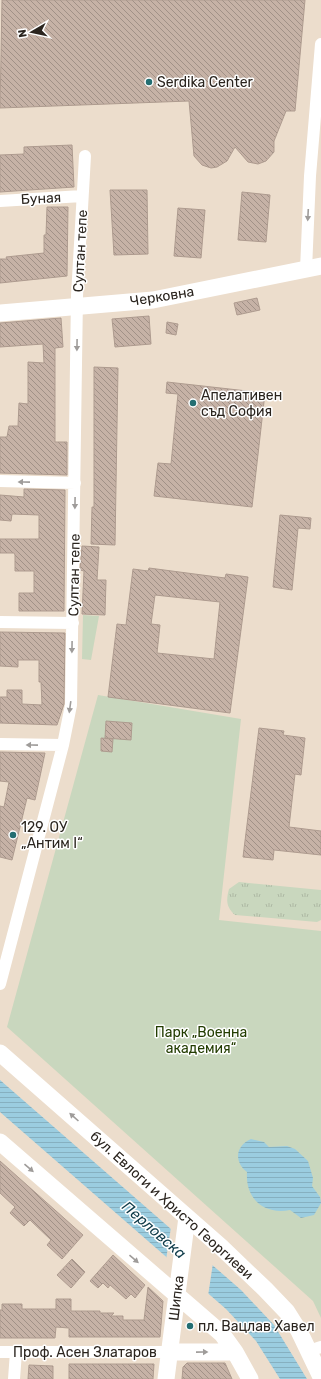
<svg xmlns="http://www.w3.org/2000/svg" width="321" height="1379" font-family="Rubik,sans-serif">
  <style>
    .grass { fill: url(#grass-tufts) }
    .green { fill: #c9d7be }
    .water { fill: url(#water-rules) }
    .pier { fill: #ecddcc }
    .building { fill: url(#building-back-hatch); stroke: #ae9b8f; fill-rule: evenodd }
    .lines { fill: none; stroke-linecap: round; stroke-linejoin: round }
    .street { stroke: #fff; stroke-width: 12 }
    .secondary { stroke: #fff; stroke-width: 17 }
    .oneway { fill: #9f9c9a }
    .poi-dot { fill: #236e72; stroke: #fff; stroke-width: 1.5 }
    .labels { text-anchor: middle; stroke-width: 3; stroke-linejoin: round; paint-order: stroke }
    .poi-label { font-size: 14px; fill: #2a241e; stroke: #fff; text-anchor: start }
    .street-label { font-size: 14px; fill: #2a241e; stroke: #fff }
    .park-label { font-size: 14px; fill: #223c00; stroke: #fff }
    .water-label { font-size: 15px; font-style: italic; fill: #0d3a48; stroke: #fff }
  </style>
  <defs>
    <pattern id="grass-tufts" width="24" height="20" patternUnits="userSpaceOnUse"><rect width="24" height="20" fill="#c9d7be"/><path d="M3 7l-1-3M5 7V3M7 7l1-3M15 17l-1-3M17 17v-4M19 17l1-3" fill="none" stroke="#adb8a3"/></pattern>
    <pattern id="water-rules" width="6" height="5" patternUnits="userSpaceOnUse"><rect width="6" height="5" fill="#9bcde0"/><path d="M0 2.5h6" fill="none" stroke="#86b0c0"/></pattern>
    <pattern id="building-back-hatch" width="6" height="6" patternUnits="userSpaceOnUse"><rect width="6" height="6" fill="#c6b2a6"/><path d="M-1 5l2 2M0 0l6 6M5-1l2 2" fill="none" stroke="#a19187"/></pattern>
  </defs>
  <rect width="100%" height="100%" fill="#ecddcc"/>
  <path class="grass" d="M239,882L321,890V920L317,922L235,915C226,907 226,900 229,889Z"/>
  <path class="green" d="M83,615L99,616L91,660L82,659Z
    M98,695L241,719L219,920L321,931V1318L313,1301L7,1027Z"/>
  <path class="water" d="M0,1080L241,1290L274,1325L307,1379H280L256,1341L226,1309L0,1112Z
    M251,1139L264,1142L269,1147L287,1146L295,1149L308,1161L313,1178L312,1186L320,1197L321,1203L314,1215L301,1218L290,1210C264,1215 245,1199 247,1172C234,1162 235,1146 251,1139Z"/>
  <path class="pier" d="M171,1227L213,1263L208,1296L166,1260Z"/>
  <path class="building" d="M2,0H305L295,111H286L274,141V152L266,161L258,164L248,162L235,147L227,161L217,167L211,168L202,165L194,156L189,101L0,108Z
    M72,145L74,187L0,192V155L24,154V147Z
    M110,190H147L148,254L114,255Z
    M242,192L270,195L266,242L238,240Z
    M47,207H68L67,276L0,283V259H7L6,257L44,253V235H46Z
    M178,208L205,210L201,258L174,256Z
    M257,298L260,310L237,315L234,303Z
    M149,316L151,344L115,347L112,319Z
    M61,318L63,347L55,348V442H67V475L0,473V437H7L9,426H18L19,403L28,404V362L44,363L43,344L0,347V323Z
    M167,322L178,324L176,335L166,333Z
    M94,367L118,368L115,545L91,544L92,507H94Z
    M167,382L265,393L252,507L154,496L158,463L171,464L178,394L166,393Z
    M24,489L65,490L64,611H19V593H34V571H15V555L14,553H0V539H39V515L12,514L11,521L0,520V495L24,497Z
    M280,515L311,518L310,529L298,528L292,590L273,587Z
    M82,546L99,547L97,580H106L105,615L82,614L84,571L80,570Z
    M149,568L225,578L226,574L248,577L230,713L108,697L117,624L126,625L133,569L148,571ZM155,595L220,602L214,659L157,653L160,625L151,624Z
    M0,632L65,633L64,704L57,725L0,723V697H7V690H22V704L42,705L41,682H39V660H18V667L0,666Z
    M106,721L132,723L131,740L105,738Z
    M259,728L284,731L283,735L305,738L301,775L295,774L289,827L321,831V855L274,850L273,860L243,857Z
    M101,738L113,739L112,752L101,751Z
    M0,752L45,753L35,800L27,798L12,860L0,857V806L4,807L9,782L0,781Z
    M0,1161L83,1235L62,1259L47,1245L51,1240L30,1220L24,1226L10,1213L15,1207L0,1193Z
    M113,1255L145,1285L135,1298L131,1294L126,1299L110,1285L108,1288L103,1283L98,1288L90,1281Z
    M72,1259L85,1272L71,1288L57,1275Z
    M148,1287L163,1301L160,1337H69V1328L56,1327L55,1338H0V1310H2V1304H22V1309H56V1299H71V1311H100V1313H114L111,1316H123V1320H144Z
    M187,1363H225L232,1379H182L183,1367Z
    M69,1364H154L153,1379H69Z
    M29,1365L53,1366V1379H28Z"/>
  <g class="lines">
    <path class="street" d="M0,201L82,196
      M306,270L310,176L321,44
      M0,481L75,483
      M0,622L73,623
      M0,744L63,745
      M0,984L63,745L71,705L77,296L85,156
      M309,1351L321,1347
      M0,1352H169
      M14,1379L16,1352"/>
    <path class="secondary" d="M0,313L153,300L321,266
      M0,1053L221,1247L265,1289L287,1312L299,1331L321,1377
      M0,1142L222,1334L235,1352L250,1379
      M169,1352H235
      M166,1379L187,1217"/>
  </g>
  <defs><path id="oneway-solid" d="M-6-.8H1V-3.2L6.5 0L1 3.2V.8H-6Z"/></defs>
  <g class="oneway">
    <use href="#oneway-solid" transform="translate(308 215) rotate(93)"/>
    <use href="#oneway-solid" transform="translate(77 345) rotate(91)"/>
    <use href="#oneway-solid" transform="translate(24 482) rotate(-179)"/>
    <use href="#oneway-solid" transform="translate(75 503) rotate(91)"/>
    <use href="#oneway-solid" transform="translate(72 647) rotate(91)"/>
    <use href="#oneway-solid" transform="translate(70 707) rotate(98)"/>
    <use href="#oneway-solid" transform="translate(32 745) rotate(-179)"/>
    <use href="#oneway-solid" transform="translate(74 1117) rotate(-138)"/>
    <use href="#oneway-solid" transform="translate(29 1168) rotate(41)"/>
    <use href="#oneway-solid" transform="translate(134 1259) rotate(41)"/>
    <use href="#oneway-solid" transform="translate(202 1352) rotate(-1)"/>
  </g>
  <g class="poi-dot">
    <circle cx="149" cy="82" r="4"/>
    <circle cx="193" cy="403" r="4"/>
    <circle cx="13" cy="835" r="4"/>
    <circle cx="190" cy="1326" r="4"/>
  </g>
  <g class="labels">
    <g class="poi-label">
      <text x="157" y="87">Serdika Center</text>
      <text x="201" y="400">Апелативен<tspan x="201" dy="16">съд София</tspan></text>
      <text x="21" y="832">129. ОУ<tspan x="21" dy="16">„Антим I“</tspan></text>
      <text x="198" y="1331">пл. Вацлав Хавел</text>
    </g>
    <g class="street-label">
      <text transform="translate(41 198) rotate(-3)" y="5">Буная</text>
      <text transform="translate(80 251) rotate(-87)" y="5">Султан тепе</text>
      <text transform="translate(162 296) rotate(-9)" y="5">Черковна</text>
      <text transform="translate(74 575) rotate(-89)" y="5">Султан тепе</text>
      <text transform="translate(172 1205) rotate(42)" y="5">бул. Евлоги и Христо Георгиеви</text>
      <text transform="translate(176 1298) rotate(-83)" y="5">Шипка</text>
      <text x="85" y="1357">Проф. Асен Златаров</text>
    </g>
    <g class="park-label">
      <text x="201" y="1037">Парк „Военна<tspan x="201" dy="16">академия“</tspan></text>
    </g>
    <g class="water-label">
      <text transform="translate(154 1230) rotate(41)" y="5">Перловска</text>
    </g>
  </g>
  <g transform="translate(32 32) rotate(261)" stroke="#ffffff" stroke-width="3" paint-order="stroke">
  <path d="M0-3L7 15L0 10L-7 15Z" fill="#2a241e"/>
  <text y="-6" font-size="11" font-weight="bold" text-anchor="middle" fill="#2a241e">N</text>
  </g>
</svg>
